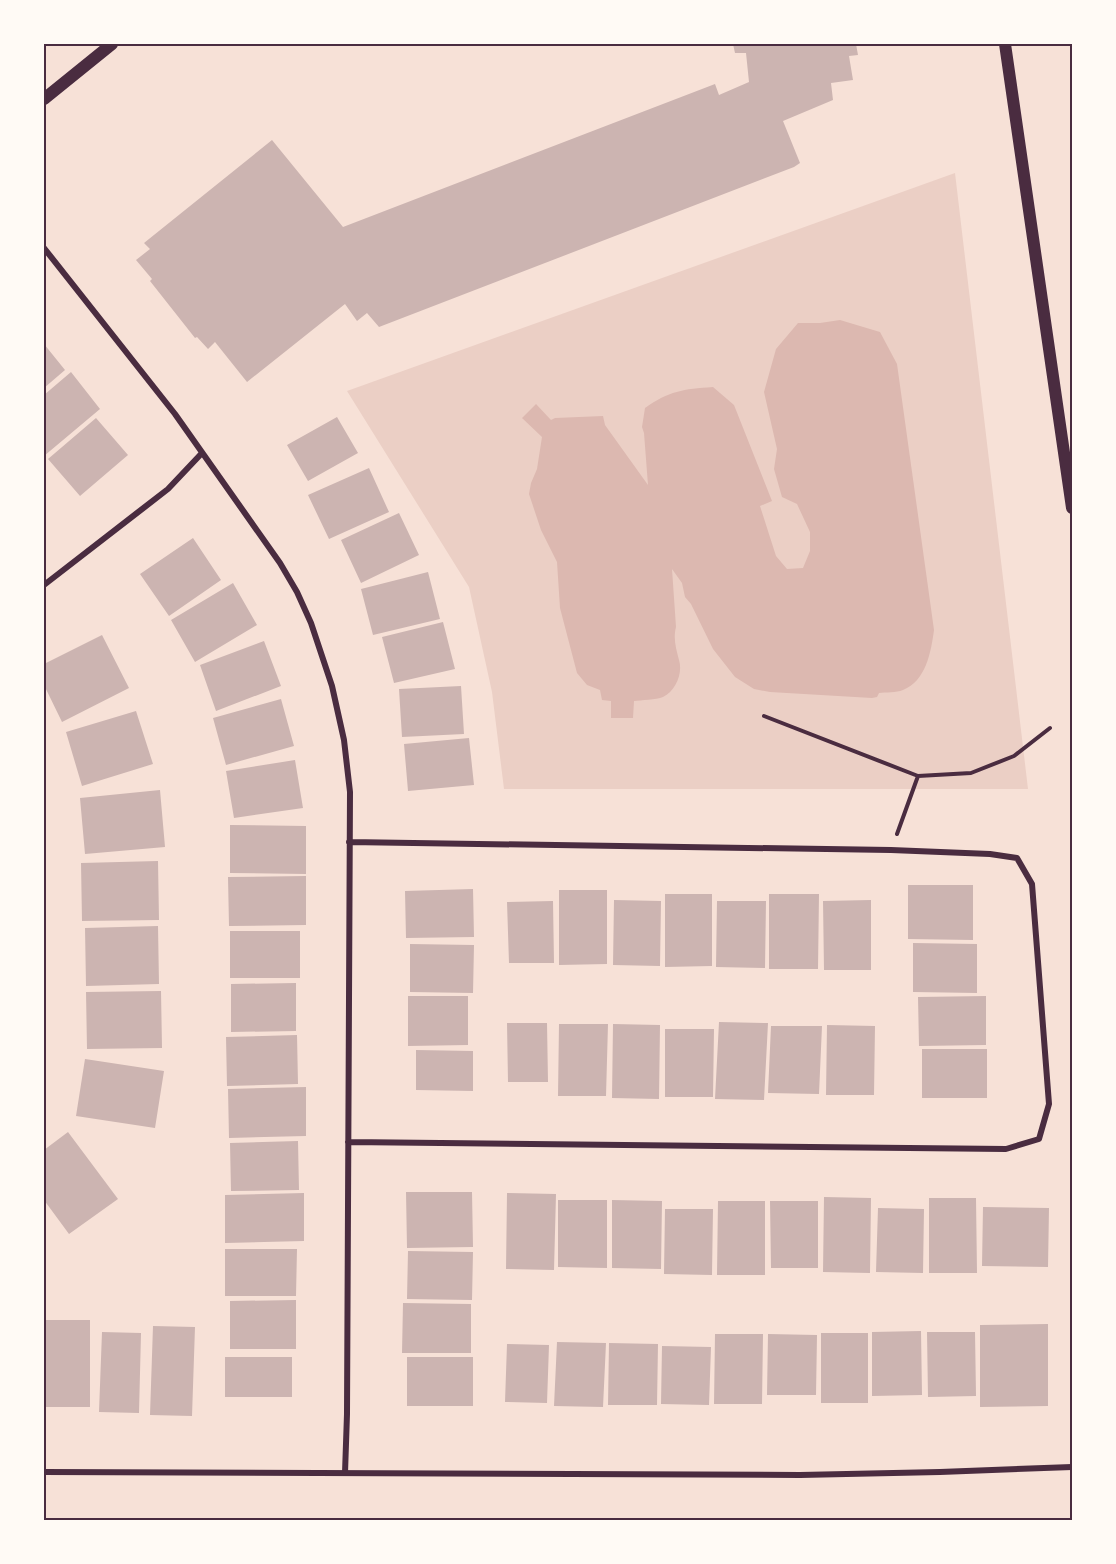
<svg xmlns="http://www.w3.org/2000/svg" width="1116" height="1564" font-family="'Fira Sans Condensed',sans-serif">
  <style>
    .green { fill: #ebcfc5 }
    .water { fill: #dcb8b0 }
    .building { fill: #ccb4b1 }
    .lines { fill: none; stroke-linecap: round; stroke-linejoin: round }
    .path { stroke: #4a2c40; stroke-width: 4 }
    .minor { stroke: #4a2c40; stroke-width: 6 }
    .secondary { stroke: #4a2c40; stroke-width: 12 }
    .neatline { fill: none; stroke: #4a2c40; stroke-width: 2 }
  </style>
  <rect width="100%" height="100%" fill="#f7e1d7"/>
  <path class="green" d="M955,173L1028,789H504L492,692L469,587L347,391Z"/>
  <path class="water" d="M840,320L880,332L897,364L934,630C931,652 926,681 903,690C896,693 886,692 879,693L877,697L872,698L770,692L754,689L735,677L713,649L691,604L685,597L682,583L672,569L676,627C673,639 676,648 679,660C683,673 676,691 663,697C656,700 641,700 634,701L633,718H611V701L602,700L600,690L587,685L577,673L560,608L557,562L541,530L529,494L531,483L537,469L542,437L522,418L536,404L551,420L555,418L603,416L605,425L648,485L644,433L642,427L645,408C669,391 683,389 713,387L734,405L772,501L760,506L776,556L787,569L803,568L810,551V532L797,504L782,497L774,469L777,449L764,392L776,349L798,323H820Z"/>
  <path class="building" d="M733,44H856L858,55L849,56L853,80L831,83L833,100L783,121L800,163L794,167L379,327L367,313L357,321L345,304L247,382L215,342L208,349L197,337L195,338L150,281L152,279L136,260L150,249L144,243L272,140L343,227L715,84L719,95L749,82L746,53H735Z
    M44,344L65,370L44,388Z
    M71,372L100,409L44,456V395Z
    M337,417L358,453L308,481L287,445Z
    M96,418L128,455L80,496L48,459Z
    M369,468L389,512L329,539L308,495Z
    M399,513L419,555L361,583L341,540Z
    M193,538L221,580L169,616L140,574Z
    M428,572L440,619L373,635L361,589Z
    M233,583L257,625L195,662L171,620Z
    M443,622L455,669L394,683L382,637Z
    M102,635L129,688L62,722L44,685V664Z
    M264,641L281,686L216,711L200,665Z
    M461,686L464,734L402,737L399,689Z
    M281,699L294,746L226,765L213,718Z
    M136,711L153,764L82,786L66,732Z
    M469,738L474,785L408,791L404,744Z
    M295,760L303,808L234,818L226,771Z
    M160,790L165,847L85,854L80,798Z
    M230,825L306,826V874L230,873Z
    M158,861L159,920L82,921L81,863Z
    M306,876V925L229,926L228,877Z
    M908,885H973V940L908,939Z
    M473,889L474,937L406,938L405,891Z
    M559,890H607V964L559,965Z
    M665,894H712V966L665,967Z
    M769,894H819L818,969H769Z
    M614,900L661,901L660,966L613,965Z
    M871,900V970H824L823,901Z
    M553,901L554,963H509L507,902Z
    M717,901H766L765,968L716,967Z
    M158,926L159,984L86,986L85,928Z
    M230,931H300V978H230Z
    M913,943L977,944V993L913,992Z
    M410,944L474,945L473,993L410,992Z
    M296,983V1031L231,1032V984Z
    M161,991L162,1048L87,1049L86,992Z
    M408,996H468V1045L408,1046Z
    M986,996V1045L919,1046L918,997Z
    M719,1022L768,1023L764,1100L715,1099Z
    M507,1023H547L548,1082H508Z
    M559,1024H608L606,1096H558Z
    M613,1024L660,1025L659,1099L612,1098Z
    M827,1025L875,1026L874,1095H826Z
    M771,1026H822L819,1094L768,1093Z
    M665,1029H714L713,1097H665Z
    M297,1035L298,1084L227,1086L226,1037Z
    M922,1049H987V1098H922Z
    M416,1050L473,1051V1091L416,1090Z
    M85,1059L164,1071L155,1128L76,1116Z
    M306,1087V1136L229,1138L228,1089Z
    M68,1132L118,1199L69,1234L44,1200V1150Z
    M298,1141L299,1190L231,1191L230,1143Z
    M406,1192H472L473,1247L407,1248Z
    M304,1193V1241L225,1243V1195Z
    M507,1193L556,1194L554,1270L506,1269Z
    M824,1197L871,1198L870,1273L823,1272Z
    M929,1198H976L977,1273H929Z
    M558,1200H607V1268L558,1267Z
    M612,1200L662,1201L661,1269L612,1268Z
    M718,1201H765V1275H717Z
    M770,1201H818V1268H771Z
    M983,1207L1049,1208L1048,1267L982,1266Z
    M878,1208L924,1209L923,1273L876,1272Z
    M665,1209H713L712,1275L664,1274Z
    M225,1249H297L296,1296H225Z
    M408,1251L473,1252L472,1300L407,1299Z
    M296,1300V1349H230V1301Z
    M403,1303L471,1304V1353H402Z
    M44,1320H90V1407H44Z
    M1048,1324V1406L980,1407V1325Z
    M153,1326L195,1327L192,1416L150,1415Z
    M921,1331L922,1395L872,1396V1332Z
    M102,1332L141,1333L139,1413L99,1412Z
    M927,1332H975L976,1396L928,1397Z
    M821,1333H868V1403H821Z
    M715,1334H763L762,1404H714Z
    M768,1334L817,1335L816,1395H767Z
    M557,1342L606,1343L603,1407L554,1406Z
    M609,1343L658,1344L657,1405H608Z
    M507,1344L549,1345L547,1403L505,1402Z
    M662,1346L711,1347L709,1405L661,1404Z
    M225,1357H292V1397H225Z
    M407,1357H473V1406H407Z"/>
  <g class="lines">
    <path class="path" d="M764,716L918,776L971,773L1014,756L1050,728
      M897,834L918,776"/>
    <path class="minor" d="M44,248L175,414L280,563L297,592L311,623L332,686L344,740L350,792L347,1414L345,1473
      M44,585L168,489L202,453
      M348,1142L1006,1149L1039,1139L1049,1104L1032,884L1017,858L990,854L891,850L349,842
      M44,1472L800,1475L940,1472L1072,1467"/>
    <path class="secondary" d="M1005,44L1072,508
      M44,99L112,44"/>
  </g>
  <rect width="1116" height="1564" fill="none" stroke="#fffaf5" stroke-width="90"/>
  <rect x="45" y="45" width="1026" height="1474" class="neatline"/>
</svg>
